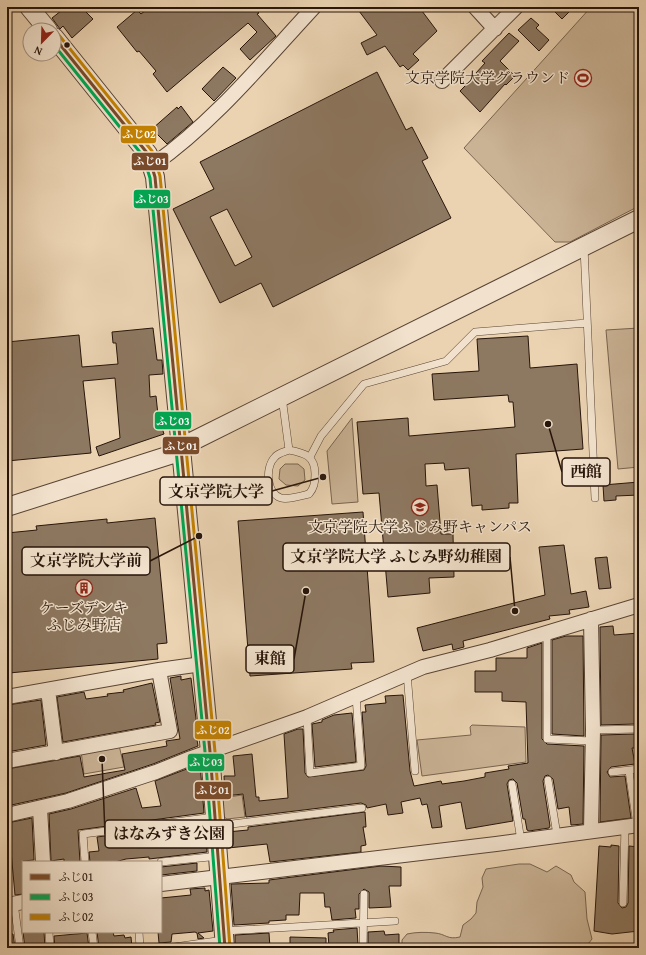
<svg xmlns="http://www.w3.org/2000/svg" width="646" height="955" font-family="'Gentium Book Plus','Noto Serif JP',serif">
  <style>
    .green { fill: #cab395; stroke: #786450 }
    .building { fill: #8d7861; stroke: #27150a; fill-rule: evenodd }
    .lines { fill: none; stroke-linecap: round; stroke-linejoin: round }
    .service-casing { stroke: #584434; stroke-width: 8 }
    .minor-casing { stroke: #584434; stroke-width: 16 }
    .tertiary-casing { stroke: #584434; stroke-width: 20 }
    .service { stroke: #f2e2cd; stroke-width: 7 }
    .minor { stroke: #f2e2cd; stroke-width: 14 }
    .tertiary { stroke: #f2e2cd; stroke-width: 18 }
    .bus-1-casing { stroke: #f2e2cd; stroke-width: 6 }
    .bus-2-casing { stroke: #f2e2cd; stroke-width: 6 }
    .bus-3-casing { stroke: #f2e2cd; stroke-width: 6 }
    .bus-1 { stroke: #7a4b2a; stroke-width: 3 }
    .bus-2 { stroke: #00a651; stroke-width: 3 }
    .bus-3 { stroke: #c38202; stroke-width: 3 }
    .bus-dot { fill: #27150a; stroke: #f2e2cd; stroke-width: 1.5 }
    .labels { text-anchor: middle; stroke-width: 3; stroke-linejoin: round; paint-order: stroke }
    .poi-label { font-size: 15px; fill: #27150a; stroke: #f2e2cd }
    .leader { fill: none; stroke: #27150a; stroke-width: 1.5 }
    .callout-dot { fill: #27150a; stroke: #f2e2cd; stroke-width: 1.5 }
    .callout { fill: #f2e2cd; stroke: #27150a; stroke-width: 1.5 }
    .callout-label { font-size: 16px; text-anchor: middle; font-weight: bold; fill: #27150a }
    .line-badge { stroke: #f2e2cd; stroke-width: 1.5 }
    .badge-label { font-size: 11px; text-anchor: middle; font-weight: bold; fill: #fff }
  </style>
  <rect width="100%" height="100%" fill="#ebd3b2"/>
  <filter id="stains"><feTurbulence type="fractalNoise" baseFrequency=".005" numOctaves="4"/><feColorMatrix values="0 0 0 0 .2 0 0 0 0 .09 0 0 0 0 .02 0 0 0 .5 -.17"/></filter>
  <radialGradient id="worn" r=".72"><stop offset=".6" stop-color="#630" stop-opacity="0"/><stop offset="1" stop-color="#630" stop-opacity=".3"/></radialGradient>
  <path class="green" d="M591,7H639V206L570,242H555L464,148Z
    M639,328V467L618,469L606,330Z
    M352,418L358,502L332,504L327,451Z
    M285,464H298L304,469L305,480L298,486L286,485L279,479L280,469Z
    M472,725L525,727L526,762L422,776L417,740L471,735L470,727Z
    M119,745L124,767L84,774L81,751Z
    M242,795L245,817L227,819L224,817L222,798Z
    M519,864H530L547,872L556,866L571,875L574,882L585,892L587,919L592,939L585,948H402V940L407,934C416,932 426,932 435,933C446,934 447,940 460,937L463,925L471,919L476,913L477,902L483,887L482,878L486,869Z"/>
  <path class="building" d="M66,7H81L93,19L72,38L63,26L60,29L52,18Z
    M150,7H254L259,13L257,14L276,36L250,60L240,49L257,32L248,23L167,92L153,74L156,71L139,51L137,52L117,27L137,10L141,14Z
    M356,7H419L437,31L413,54L419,60L408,70L403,65L400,67L385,46L367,55L361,43L377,35Z
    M550,7H564L569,12L562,19Z
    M531,18L539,25L536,28L549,40L539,51L518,30Z
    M509,33L519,41L500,61L515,76L506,85L505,84L480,112L460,91L477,74L476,73L485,63L482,61Z
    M223,67L236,78L214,101L202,89Z
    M377,72L406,130L412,127L428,158L422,161L451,218L273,307L261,283L220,303L173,209L214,189L200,162ZM227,209L252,257L235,266L210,217Z
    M181,106L193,122L167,144L152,129L177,107L178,109Z
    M153,328L157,360H162L163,374L149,375L150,397L156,396L158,415L164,434L99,456L96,447L120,438L115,378L83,381L91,453L7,461V342L79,335L82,367L118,364L116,343H113L112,332Z
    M528,336L530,368L577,364L583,449L516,454L518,503H509V508L482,510V505L472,506L469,468L445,470L444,463L425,464L426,486L437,485L441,534H453L454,577L429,578L430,593L388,597L379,493L363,494L357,422L408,418L409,436L515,427L513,402H509L508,395L434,400L432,374L479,371L477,339Z
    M639,482V495L616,496V500L604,501L603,485Z
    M363,512L374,662L351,663L352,669L250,676L238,521Z
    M155,518L167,643L157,644L158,659L9,673L7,651V533L37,530L36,526L107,519V523Z
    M564,545L571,594L586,591L589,607L569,610L570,614L549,616L550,619L463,641L464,647L453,650L452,644L423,651L417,628L545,595L539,547Z
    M607,557L611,588L599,589L595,558Z
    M613,626L614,635L639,633V665L635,666L639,708H635V724L601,725L600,627Z
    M566,636H583L584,736L552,734V640Z
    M542,643V739L547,744L584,746L583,824L571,825L569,807L558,809L553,779L548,775L545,776L543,781L550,826L549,828L529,831L527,830L525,819H523L517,783L513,779L509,780L507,784L513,821L466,829L461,802L439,806L442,827L432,828L427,804L422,805L420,798L401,802L403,813L388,815L386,804L367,808L366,805L361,803L246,817L243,794L225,796L224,776H235L233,756L252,754L256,797H259V801L288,798L284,734L298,729H303L305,773L308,777L364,770L366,766L362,712H366L365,705L386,703L385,696L403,695L410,771L414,786L441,781L442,784L464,781L485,777V773L509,769L508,766L528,763L526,702L502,701V692H475V671H496V658H527V648Z
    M181,676V680L191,678L197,727H195L198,746L153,764L66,793L7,806V769L80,756L84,777L125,770L122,754L167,746L166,741L180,739L170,678Z
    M152,683L160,722L155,723L156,725L63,742L57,697L84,692L86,699L108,696L107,694L124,692L123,690Z
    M41,700L46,745L7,752V705Z
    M352,713L356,762L315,767L312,724L322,722V720L334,715Z
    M636,734V737H639V748H632L635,764L611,767L607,772L610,777L625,776L631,818L600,822L601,735Z
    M200,764L204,813L78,830L80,862H64V859L51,861L49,814L71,809L136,788L142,808L161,806L155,781Z
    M639,774V804L635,775Z
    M365,812L366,827H363L366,845L361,846V852L270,862L267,844L228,848L227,832L248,830V827Z
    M32,818L34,860L23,861V894L15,895L10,840H7V823Z
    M205,823L207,852L149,859V857L126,859L115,862H90L89,852L99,851L97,837Z
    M611,845L619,846L618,903L622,908L626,907L628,903L629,846L639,847V931L612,934L594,931L599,846L611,847Z
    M197,863V871L161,875V867Z
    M381,866L401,867V886H389L391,907L369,908V892L364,889L359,894V909H355L356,918L332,920L330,907H325L324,893H300L299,915H286V920L269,921V923L234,925L231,884L269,883V880Z
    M205,888V891L209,890L213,931L198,933L204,938L198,939L197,933L195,932L172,934L171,942L159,943L158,932H161V898L191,895L190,889Z
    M357,928L358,945L329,947L328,933L334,932L333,930Z
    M384,931L385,935L399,934V946L368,948V932Z
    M23,932H44L45,948H25Z
    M97,932H113L114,936L124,935L125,938L131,937L132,948H99Z
    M87,933L89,948H55L54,936Z
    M269,933L270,948H235V935Z
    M13,934L15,948H7V935Z
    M290,937L326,938V948H290Z"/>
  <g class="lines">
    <g class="service-casing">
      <path id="service" d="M584,247L595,498
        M282,397L289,450C305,453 315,456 315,474C315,483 314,488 309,494C301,496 288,500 281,498C266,493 265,467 275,457C278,453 284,452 289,450
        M310,457L321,436L364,384L446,361L475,332L587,323
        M547,633V739L592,741
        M407,673L415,771
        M307,717L310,773L361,766L356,696
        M593,730L639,729
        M629,771L637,825
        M612,772L639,769
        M548,780L557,835
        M512,784L521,841
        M216,826L362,808
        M85,862L83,834L214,817
        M161,862L219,856
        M14,903L20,948
        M623,903L625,826
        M224,931L395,921
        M49,932L50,948
        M92,932L94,948
        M139,932L140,948
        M167,948L224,940
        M363,948L364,894"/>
    </g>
    <g class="minor-casing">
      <path id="minor" d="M475,7L495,29
        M442,81L516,7
        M153,165C214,122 263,62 314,7
        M48,690L56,753
        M7,697L159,670L202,664
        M7,761L170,731L159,670
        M40,808L43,862
        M7,815L68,801L156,772L191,758L307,717L423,667L490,650L639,605
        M591,830L593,730L591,619
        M161,884L496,844L639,825
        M7,905L23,902"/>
    </g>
    <g class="tertiary-casing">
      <path id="tertiary" d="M29,7L48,30
        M54,37L148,154L155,177L210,752L225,948
        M7,507L170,455L193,441L639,219"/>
    </g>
    <use href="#service" class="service"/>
    <use href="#minor" class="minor"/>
    <use href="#tertiary" class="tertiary"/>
    <g class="bus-1-casing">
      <path id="bus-1" d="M54,37L148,154L155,177L210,752L225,948"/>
    </g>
    <g class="bus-2-casing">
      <path id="bus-2" d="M54,45L143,156L150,178L205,752L220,948"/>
    </g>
    <g class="bus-3-casing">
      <path id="bus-3" d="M58,34L152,151L160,176L215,752L230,948"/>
    </g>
    <use href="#bus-1" class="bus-1"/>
    <use href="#bus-2" class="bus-2"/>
    <use href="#bus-3" class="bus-3"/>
  </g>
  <defs>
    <g id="stadium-ring" transform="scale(0.9)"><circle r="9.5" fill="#f2e2cd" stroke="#8f2418" stroke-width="1.5"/><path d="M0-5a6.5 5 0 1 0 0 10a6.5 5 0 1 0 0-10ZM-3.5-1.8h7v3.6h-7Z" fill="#8f2418"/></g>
    <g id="university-ring" transform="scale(0.9)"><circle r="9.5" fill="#f2e2cd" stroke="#8f2418" stroke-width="1.5"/><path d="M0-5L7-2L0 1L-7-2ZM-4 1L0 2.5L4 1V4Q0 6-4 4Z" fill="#8f2418"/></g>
    <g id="building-ring" transform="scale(0.9)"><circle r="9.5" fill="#f2e2cd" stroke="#8f2418" stroke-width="1.5"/><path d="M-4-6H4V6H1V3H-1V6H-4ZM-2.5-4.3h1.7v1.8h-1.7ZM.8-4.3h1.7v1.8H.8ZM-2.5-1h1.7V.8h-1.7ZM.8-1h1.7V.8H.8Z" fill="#8f2418"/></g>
  </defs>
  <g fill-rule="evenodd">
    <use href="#stadium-ring" x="583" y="78"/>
    <use href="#university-ring" x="420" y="507"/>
    <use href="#building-ring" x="84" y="588"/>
  </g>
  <circle class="bus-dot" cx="67" cy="45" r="3.5"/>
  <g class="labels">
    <g class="poi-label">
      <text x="570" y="83" text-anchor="end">文京学院大学グラウンド</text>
      <text x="420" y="532">文京学院大学ふじみ野キャンパス</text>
      <text x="84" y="613">ケーズデンキ<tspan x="84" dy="17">ふじみ野店</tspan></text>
    </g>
  </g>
  <path class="leader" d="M548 424L562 472M323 477L272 491M515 611L510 557M199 536L150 561M306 591L294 659M102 759L105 834"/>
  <g class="callout-dot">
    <circle cx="548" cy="424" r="4"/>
    <circle cx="323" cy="477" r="4"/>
    <circle cx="515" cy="611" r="4"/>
    <circle cx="199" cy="536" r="4"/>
    <circle cx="306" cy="591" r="4"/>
    <circle cx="102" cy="759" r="4"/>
  </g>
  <g class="callout">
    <rect x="562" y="458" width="48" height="28" rx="4"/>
    <rect x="160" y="477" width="112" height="28" rx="4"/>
    <rect x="283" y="543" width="227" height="28" rx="4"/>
    <rect x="22" y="547" width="128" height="28" rx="4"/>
    <rect x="246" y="645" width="48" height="28" rx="4"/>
    <rect x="105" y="820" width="128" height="28" rx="4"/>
  </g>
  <g class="callout-label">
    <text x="586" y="477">西館</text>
    <text x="216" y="497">文京学院大学</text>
    <text x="396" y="562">文京学院大学 ふじみ野幼稚園</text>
    <text x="86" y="566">文京学院大学前</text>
    <text x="270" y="664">東館</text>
    <text x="169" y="839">はなみずき公園</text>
  </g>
  <g class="line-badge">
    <rect x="120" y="125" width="37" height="19" rx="4" fill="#c38202"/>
    <rect x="131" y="152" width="38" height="19" rx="4" fill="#7a4b2a"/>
    <rect x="133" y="189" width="38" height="20" rx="4" fill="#00a651"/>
    <rect x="154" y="411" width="38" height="19" rx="4" fill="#00a651"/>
    <rect x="162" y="436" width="38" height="19" rx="4" fill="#7a4b2a"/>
    <rect x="194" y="720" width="38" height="20" rx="4" fill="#c38202"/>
    <rect x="187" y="753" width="38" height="19" rx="4" fill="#00a651"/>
    <rect x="194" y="781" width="38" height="19" rx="4" fill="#7a4b2a"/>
  </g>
  <g class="badge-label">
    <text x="139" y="138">ふじ02</text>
    <text x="150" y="165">ふじ01</text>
    <text x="152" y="203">ふじ03</text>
    <text x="173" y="425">ふじ03</text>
    <text x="181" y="450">ふじ01</text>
    <text x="213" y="734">ふじ02</text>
    <text x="206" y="766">ふじ03</text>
    <text x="213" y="794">ふじ01</text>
  </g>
  <rect width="646" height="955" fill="none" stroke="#ebd3b2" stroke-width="24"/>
  <rect x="8" y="8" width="630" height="939" fill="none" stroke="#27150a" stroke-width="2"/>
  <rect x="12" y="12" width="622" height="931" fill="none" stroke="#27150a"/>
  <rect x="22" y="861" width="140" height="72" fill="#f2e2cd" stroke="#a1907f"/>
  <rect x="30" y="874" width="20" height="6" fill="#7a4b2a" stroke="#a1907f"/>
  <text x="58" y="881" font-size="12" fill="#27150a">ふじ01</text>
  <rect x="30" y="894" width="20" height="6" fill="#00a651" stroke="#a1907f"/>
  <text x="58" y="901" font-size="12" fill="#27150a">ふじ03</text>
  <rect x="30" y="914" width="20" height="6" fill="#c38202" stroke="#a1907f"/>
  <text x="58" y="921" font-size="12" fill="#27150a">ふじ02</text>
  <g transform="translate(42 42) rotate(203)"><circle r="19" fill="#f2e2cd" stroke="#a1907f"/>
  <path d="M0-3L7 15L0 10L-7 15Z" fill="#8f2418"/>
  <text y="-6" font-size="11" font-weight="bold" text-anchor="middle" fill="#27150a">N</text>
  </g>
  <rect width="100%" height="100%" filter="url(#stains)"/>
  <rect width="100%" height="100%" fill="url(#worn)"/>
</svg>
